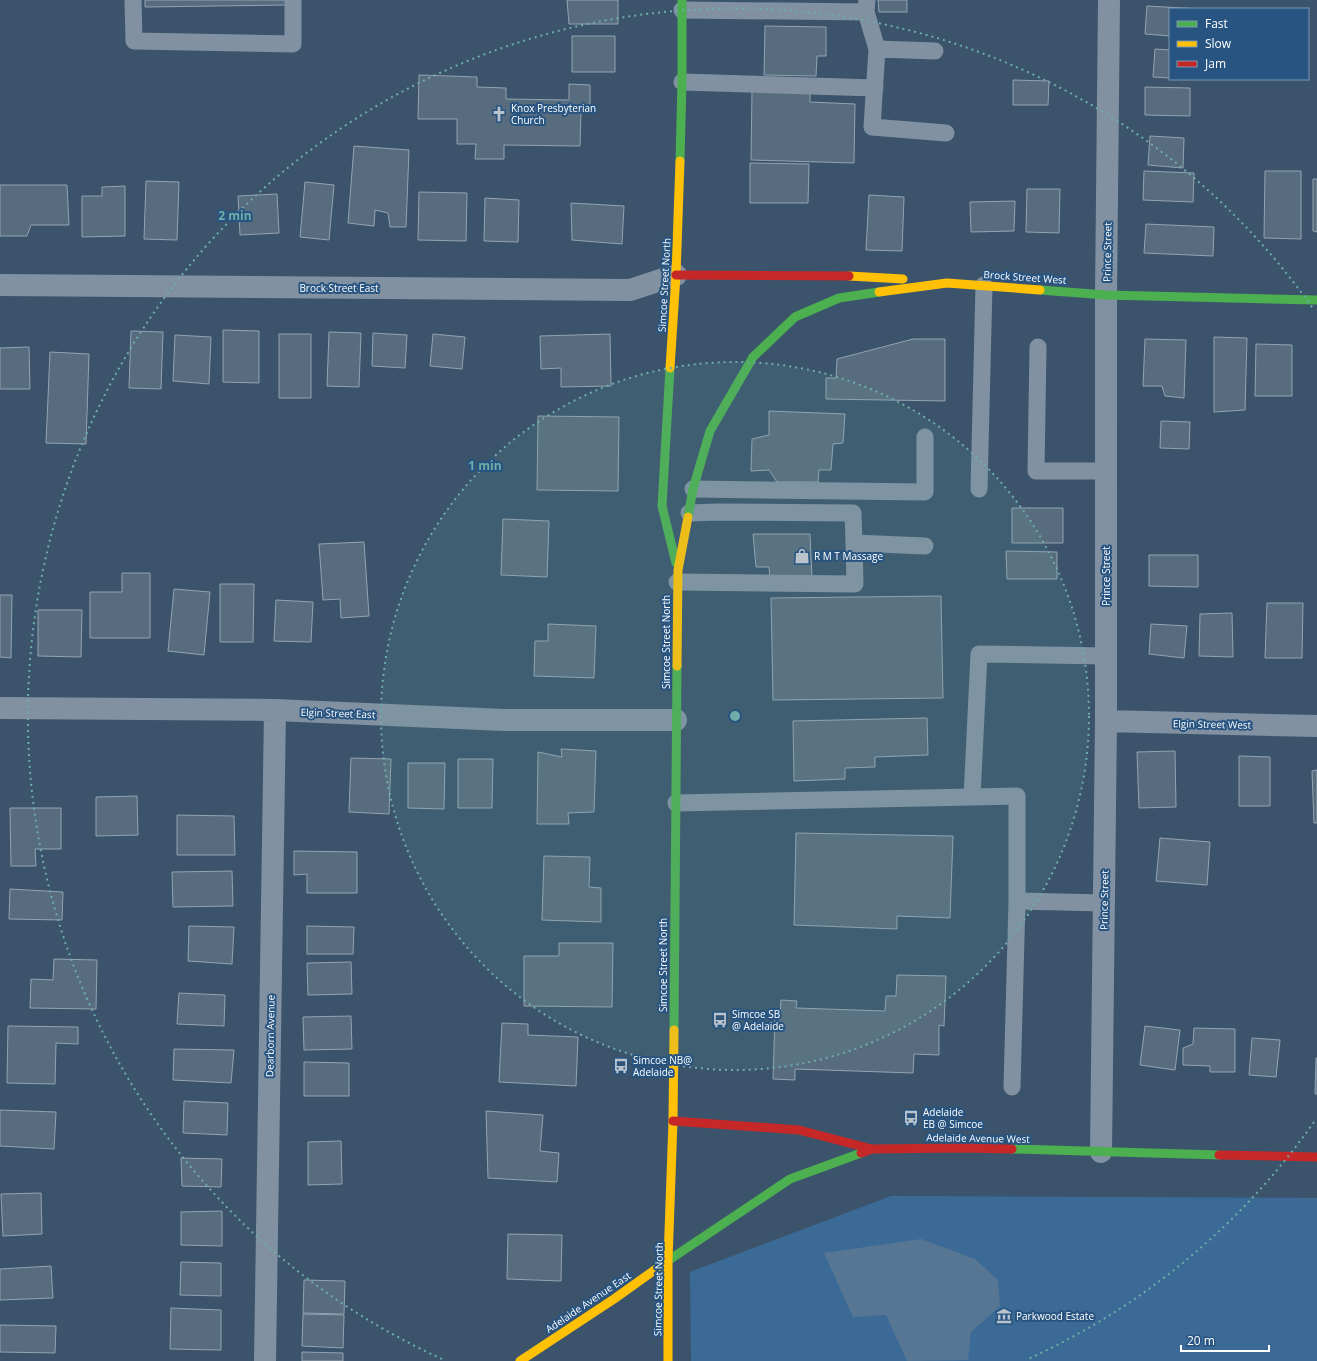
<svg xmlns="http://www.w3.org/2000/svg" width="1317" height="1361" font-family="'Open Sans',sans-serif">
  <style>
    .green { fill: #3c6a96 }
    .water { fill: #567694 }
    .building { fill: #586c7f; stroke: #94a3b1 }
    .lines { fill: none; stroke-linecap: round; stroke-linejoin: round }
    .lane { stroke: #8191a2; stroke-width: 17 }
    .street { stroke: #8191a2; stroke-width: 22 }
    .fast { stroke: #4caf50; stroke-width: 9 }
    .slow { stroke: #ffc107; stroke-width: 9 }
    .jam { stroke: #c62828; stroke-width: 9 }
    .ring { fill: none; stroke: #6fada8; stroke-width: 2; stroke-dasharray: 2 4 }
    .labels { text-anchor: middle; stroke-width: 4; stroke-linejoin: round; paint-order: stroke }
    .poi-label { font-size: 10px; fill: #fff; stroke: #275480; text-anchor: start }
    .street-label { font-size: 10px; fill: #fff; stroke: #275480 }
    .centre { fill: #6fada8; stroke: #275480; stroke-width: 2 }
    .ring-label { font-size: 12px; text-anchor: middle; font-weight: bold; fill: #6fada8; stroke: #275480; stroke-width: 4; stroke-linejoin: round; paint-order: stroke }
  </style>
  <rect width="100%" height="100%" fill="#3b546c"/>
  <path class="green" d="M891,1196L1317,1198V1361H691L690,1272Z"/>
  <path class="water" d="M921,1239L975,1259L998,1280L1000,1306L971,1332L968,1360L907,1361L886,1315L853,1317L824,1253Z"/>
  <path class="building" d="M145,0H286L287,5L145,7Z
    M567,0H618V24H569Z
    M878,0H907V12H879Z
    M1147,6L1201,9H1170V36L1145,34Z
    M765,26L826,27V56H817L816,76L764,75Z
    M572,36H615V72H572Z
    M1155,49L1170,50V78L1153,77Z
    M419,75L477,77V87L506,88V99L569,100V84L590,85V109H581L580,146L504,145V159H475L476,144H457V119H418Z
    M1013,80L1049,81L1048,105H1013Z
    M1145,87L1190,88V116L1145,115Z
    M752,91L810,92V102L855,104L854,163L751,160Z
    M1150,136L1184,138L1183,168L1148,165Z
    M354,146L409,150L406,227H390L388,213L375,210L374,226L348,223Z
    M750,163L809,164L808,203H750Z
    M1144,171L1194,173L1193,202L1143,200Z
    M1265,171H1301V239L1264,238Z
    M1313,179H1317V232L1313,231Z
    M146,181L179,182L177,240L144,239Z
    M305,182L334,185L329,240L300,237Z
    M0,185H67L69,225H31L27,236H0Z
    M125,186V236L82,237V196H102V187Z
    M1027,189H1060L1059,233L1026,232Z
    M419,192L467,193L466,241L418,240Z
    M277,194L279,233L240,235L238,196Z
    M869,195L904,197L902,251L866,250Z
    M485,198L519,200L518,242L484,241Z
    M1015,201L1014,231L971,232L970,202Z
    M571,203L624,206L622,244L572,240Z
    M1146,224L1214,227L1213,256L1144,253Z
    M223,330L259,331V383L223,382Z
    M131,331L163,332L161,389L129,388Z
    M329,332L361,333L359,387L327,386Z
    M373,333L407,335L405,368L372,366Z
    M279,334H311V398H279Z
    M433,334L465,337L462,369L430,366Z
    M610,334L611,386L561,387V368L541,369L540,336Z
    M175,335L211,337L209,384L173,381Z
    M1214,337L1247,338L1245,410L1214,412Z
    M913,339H945V401L826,399V378H836L837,359Z
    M1145,339L1186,340L1184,398L1165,396L1162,386H1143Z
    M1256,344L1292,345V396H1255Z
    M29,347L30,389H0V348Z
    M50,352L89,354L86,444L46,443Z
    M769,411L845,414L843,443L833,444L831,470H819L818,482H777L769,470L751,471L752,439L769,435Z
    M538,416L619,417L618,491L537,490Z
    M1161,421L1190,422L1189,449L1160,448Z
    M1012,508H1063V543H1012Z
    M503,519L549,521L547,577L501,575Z
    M753,534H810L812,580L770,579L769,567H756Z
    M364,542L369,616L341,618L340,599L323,600L319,544Z
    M1006,551L1057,552V579H1007Z
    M1149,555H1198V587L1149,586Z
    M122,573H150V638H90V592H122Z
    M220,584H254L253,642H220Z
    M174,589L210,592L204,655L168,651Z
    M0,595H12L11,658L0,657Z
    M941,596L943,698L773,700L771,598Z
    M276,600L313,602L311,642L274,641Z
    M1267,603H1303L1302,658H1265Z
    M38,610H82L81,657L38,656Z
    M1232,613L1233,657L1199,656L1200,614Z
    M548,624L596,626L594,678L534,676L535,641H548Z
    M1151,624L1187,626L1184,658L1149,654Z
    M927,718L928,755L875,757V767L845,768V779L794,781L793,721Z
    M561,749L596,751L594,812L568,813L569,824H537L538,752L562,757Z
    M1175,751L1176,807L1139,808L1137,752Z
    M1239,756L1270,757V806H1239Z
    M351,758L391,759L389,814L349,812Z
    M458,759H493L492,808H458Z
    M408,763H445L444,809L408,808Z
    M1317,770V823H1314L1312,771Z
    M137,796L138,835L96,836V797Z
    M10,808H61V849H35L36,866H11Z
    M177,815L234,816L235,855H177Z
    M796,833L953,836L950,918L897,916V929L794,925Z
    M1160,838L1210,842L1207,885L1156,881Z
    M294,851L357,852V893H307V874L294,875Z
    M544,856L590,857L589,887L601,888V922L542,920Z
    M232,871L233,906L173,907L172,872Z
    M10,889L63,892L62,920L9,919Z
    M189,926L234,927L232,964L188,961Z
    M307,926L354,927L353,954H307Z
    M559,943H613L612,1007L524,1006V956H559Z
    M54,959L97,960L96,1009L30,1008L31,979L53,980Z
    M351,962L352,994L308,995L307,963Z
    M897,975L946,976L944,1026L939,1025V1055L914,1054L913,1073L795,1069V1080L773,1079L775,1017H780L781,1000L797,1001L796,1008L885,1011L886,996H896Z
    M179,993L225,995L224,1026L177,1024Z
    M351,1016L352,1049L304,1050L303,1017Z
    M502,1023L528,1024V1035L578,1037L576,1086L499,1082Z
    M8,1026L78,1027V1044L56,1043L55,1084L7,1083Z
    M1145,1026L1180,1030L1175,1070L1140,1065Z
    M1194,1028L1235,1029V1072H1210V1066L1183,1065V1048L1193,1044Z
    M1252,1038L1280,1040L1276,1077L1249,1075Z
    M174,1049L234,1050L231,1083L173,1080Z
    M1316,1058H1317V1094H1315Z
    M304,1062L349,1063V1096H304Z
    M184,1101L228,1103L227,1135L183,1133Z
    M0,1110L56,1112L54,1149L0,1146Z
    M486,1111L543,1115L540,1151L559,1153L557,1182L488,1178Z
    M341,1141L342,1184L308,1185V1142Z
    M181,1158L222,1159L221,1187L182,1186Z
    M41,1193L42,1234L3,1236L1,1194Z
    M222,1211V1246L181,1245V1212Z
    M508,1234L562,1235L561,1281L507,1279Z
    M181,1262L221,1263V1296L180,1295Z
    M51,1266L53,1298L0,1300V1269Z
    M304,1280L345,1281L344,1314L303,1313Z
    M171,1308L221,1310V1350L170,1349Z
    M303,1314L344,1315L343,1348L302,1346Z
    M0,1325L56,1326L55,1353L0,1352Z
    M302,1352L343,1353V1361H302Z"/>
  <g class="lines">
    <path class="lane" d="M133,0L134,41L293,44V0
      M682,10L866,12L867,0
      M866,12L877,49L872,127L946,133
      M877,49L935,51
      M682,82L875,88
      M1038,347L1036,471H1106
      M693,489L925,492V437
      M979,489L984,285
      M689,513L719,512L853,513L854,543
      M677,582L855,584L854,543L925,546
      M676,803L972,797
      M1017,901V796L972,797L979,654L1106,656
      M1012,1087L1017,901L1104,903"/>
    <path class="street" d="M0,285L630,290L676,275
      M0,708L275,710L504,720H676
      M1106,721L1317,726
      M1101,1152L1106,721V295L1109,0
      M265,1361L275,710"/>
    <path class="fast" d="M680,161L682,82V0
      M1040,290L1106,295L1317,300
      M670,368L662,506L676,563
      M688,517L693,489L710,431L753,357L795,317L839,298L879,292
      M674,1030L677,666
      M1012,1149L1219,1155
      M663,1264L790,1179L861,1153"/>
    <path class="slow" d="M849,276L903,279
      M879,292L947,283L1040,290
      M670,368L676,275L680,161
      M677,666L678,570L688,517
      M520,1361L614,1299L663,1264
      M668,1361V1260L673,1121L674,1030"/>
    <path class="jam" d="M676,275L849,276
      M673,1121L799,1130L872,1149
      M861,1153L872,1149L963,1148L1012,1149
      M1219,1155L1317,1157"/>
  </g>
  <circle cx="735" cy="716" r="354" fill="#6fada8" fill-opacity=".12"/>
  <g class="ring">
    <circle cx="735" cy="716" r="354"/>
    <path d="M1314 1122A707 707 0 0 1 1028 1359M442 1359A707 707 0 1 1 1314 310"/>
  </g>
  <defs>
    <g id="church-bare" transform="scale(1.2)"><path d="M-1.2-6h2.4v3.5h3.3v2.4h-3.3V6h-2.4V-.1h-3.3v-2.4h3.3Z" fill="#bac3cc" stroke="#275480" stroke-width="2.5" paint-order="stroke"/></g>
    <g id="shop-bare" transform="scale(1.2)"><path d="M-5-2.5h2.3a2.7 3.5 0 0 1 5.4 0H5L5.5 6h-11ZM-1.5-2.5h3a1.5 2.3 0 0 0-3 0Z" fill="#bac3cc" stroke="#275480" stroke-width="2.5" paint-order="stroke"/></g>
    <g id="bus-bare" transform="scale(1.2)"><path d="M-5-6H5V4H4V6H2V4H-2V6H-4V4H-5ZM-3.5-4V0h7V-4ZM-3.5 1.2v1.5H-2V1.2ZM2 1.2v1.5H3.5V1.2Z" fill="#bac3cc" stroke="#275480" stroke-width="2.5" paint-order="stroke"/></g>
    <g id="museum-bare" transform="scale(1.2)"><path d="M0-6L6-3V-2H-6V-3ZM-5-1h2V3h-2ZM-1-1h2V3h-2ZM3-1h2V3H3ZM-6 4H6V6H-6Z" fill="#bac3cc" stroke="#275480" stroke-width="2.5" paint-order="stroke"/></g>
  </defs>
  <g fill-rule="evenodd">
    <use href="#church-bare" x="499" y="114"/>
    <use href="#shop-bare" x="802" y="556"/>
    <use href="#bus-bare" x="720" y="1020"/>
    <use href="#bus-bare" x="621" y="1066"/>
    <use href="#bus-bare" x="911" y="1118"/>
    <use href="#museum-bare" x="1004" y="1316"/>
  </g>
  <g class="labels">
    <g class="poi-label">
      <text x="511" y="112">Knox Presbyterian<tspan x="511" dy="12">Church</tspan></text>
      <text x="814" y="560">R M T Massage</text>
      <text x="732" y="1018">Simcoe SB<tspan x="732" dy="12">@ Adelaide</tspan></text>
      <text x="633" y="1064">Simcoe NB@<tspan x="633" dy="12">Adelaide</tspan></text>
      <text x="923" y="1116">Adelaide<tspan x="923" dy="12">EB @ Simcoe</tspan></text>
      <text x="1016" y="1320">Parkwood Estate</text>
    </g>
    <g class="street-label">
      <text transform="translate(1107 252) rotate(-89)" y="4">Prince Street</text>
      <text transform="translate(1025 277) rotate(4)" y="4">Brock Street West</text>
      <text transform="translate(664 285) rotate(-87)" y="4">Simcoe Street North</text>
      <text x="339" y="292">Brock Street East</text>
      <text transform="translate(1106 576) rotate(-90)" y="4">Prince Street</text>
      <text transform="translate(666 642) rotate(-90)" y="4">Simcoe Street North</text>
      <text transform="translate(338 713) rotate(2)" y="4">Elgin Street East</text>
      <text transform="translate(1212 724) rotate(1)" y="4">Elgin Street West</text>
      <text transform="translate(1104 900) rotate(-89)" y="4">Prince Street</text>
      <text transform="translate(663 965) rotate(-90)" y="4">Simcoe Street North</text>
      <text transform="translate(270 1036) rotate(-89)" y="4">Dearborn Avenue</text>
      <text transform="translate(978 1138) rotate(1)" y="4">Adelaide Avenue West</text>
      <text transform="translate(658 1289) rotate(-89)" y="4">Simcoe Street North</text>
      <text transform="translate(588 1302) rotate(-34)" y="4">Adelaide Avenue East</text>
    </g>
  </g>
  <circle cx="735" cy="716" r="6" class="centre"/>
  <g class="ring-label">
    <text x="235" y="220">2 min</text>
    <text x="485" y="470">1 min</text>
  </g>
  <rect x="1169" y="8" width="140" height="72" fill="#275480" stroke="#7d98b3"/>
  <rect x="1177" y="21" width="20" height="6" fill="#4caf50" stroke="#7d98b3"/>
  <text x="1205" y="28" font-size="12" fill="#ffffff">Fast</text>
  <rect x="1177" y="41" width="20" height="6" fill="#ffc107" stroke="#7d98b3"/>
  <text x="1205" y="48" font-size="12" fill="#ffffff">Slow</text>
  <rect x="1177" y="61" width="20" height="6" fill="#c62828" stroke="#7d98b3"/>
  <text x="1205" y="68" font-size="12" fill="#ffffff">Jam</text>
  <path d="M1181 1345v6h88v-6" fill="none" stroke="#ffffff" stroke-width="2"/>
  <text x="1187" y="1345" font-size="12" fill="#ffffff" stroke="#275480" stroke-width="3" paint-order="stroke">20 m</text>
</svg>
